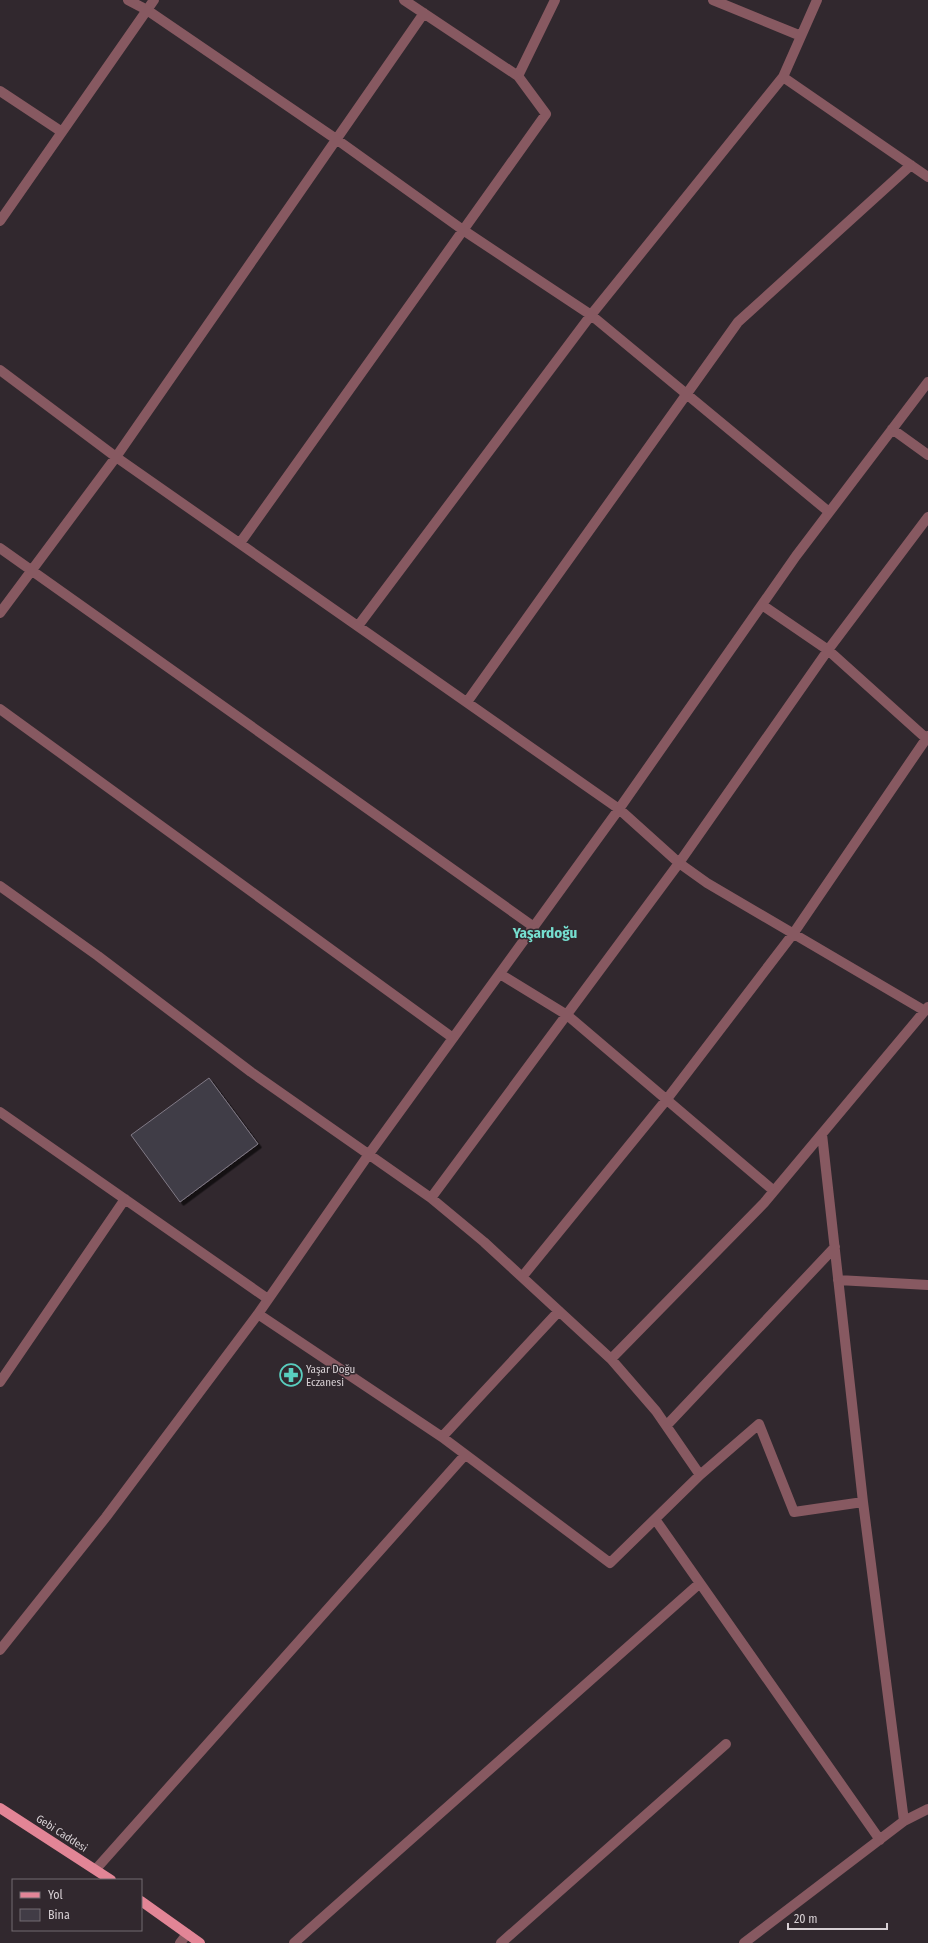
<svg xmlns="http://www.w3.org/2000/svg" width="928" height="1943" font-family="'Fira Sans Condensed',sans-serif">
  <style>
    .building { fill: #413c46; stroke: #807a86; filter: url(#shadow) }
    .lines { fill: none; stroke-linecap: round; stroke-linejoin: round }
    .minor { stroke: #875961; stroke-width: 10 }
    .major { stroke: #e28596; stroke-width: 10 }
    .labels { text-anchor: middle; stroke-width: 3; stroke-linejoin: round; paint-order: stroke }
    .poi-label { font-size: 11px; fill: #d7d0d4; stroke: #31282e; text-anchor: start }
    .street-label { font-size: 11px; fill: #d7d0d4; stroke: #31282e }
    .district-label { font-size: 15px; font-weight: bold; fill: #75decf; stroke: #31282e }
  </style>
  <defs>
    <filter id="shadow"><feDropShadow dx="3.5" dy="3.5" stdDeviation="0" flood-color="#0009"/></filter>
  </defs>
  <rect width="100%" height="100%" fill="#31282e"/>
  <path class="building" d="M209,1078L258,1144L180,1202L131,1135Z"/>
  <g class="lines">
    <path class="minor" d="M128,0L147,10L336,139L463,230L591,315L829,512
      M404,0L518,76
      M713,0L801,36
      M783,77L928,177
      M0,91L62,132
      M0,221L154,0
      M0,370L116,457L619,809L679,863L707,883L925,1011
      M892,429L928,455
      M240,543L546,114L518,76L555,0
      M0,548L534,927
      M762,605L828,650L928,740
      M0,613L116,457L424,13
      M358,626L591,315L783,77L817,0
      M467,702L738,322L911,165
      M0,709L453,1038
      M0,886L98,956L251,1072L431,1198L484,1242L611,1359L656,1411L700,1475
      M500,974L567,1015L774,1191
      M0,1112L268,1299
      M822,1134L863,1502L904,1821
      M431,1198L679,863L828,650L928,517
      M522,1277L667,1099L793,934L928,736
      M838,1280L928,1285
      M258,1314L442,1437L610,1563L700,1475L759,1424L794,1512L863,1502
      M611,1359L764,1203L928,1007
      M0,1382L125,1199
      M667,1425L835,1247
      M442,1437L559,1311
      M655,1519L880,1840
      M0,1650L106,1517L258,1314L369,1154L619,809L796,556L928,382
      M96,1869L465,1455
      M180,1943L187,1934
      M294,1943L700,1583
      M501,1943L726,1744
      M744,1943L904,1821L928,1809"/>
    <path class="major" d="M0,1808L111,1880
      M141,1901L200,1943"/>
  </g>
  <defs>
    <g id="pharmacy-ring" transform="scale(1.15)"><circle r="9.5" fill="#31282e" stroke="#59cebf" stroke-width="1.5"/><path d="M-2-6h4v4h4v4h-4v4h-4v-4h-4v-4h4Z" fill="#59cebf"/></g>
  </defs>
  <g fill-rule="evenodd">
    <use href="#pharmacy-ring" x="291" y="1375"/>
  </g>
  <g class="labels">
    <g class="poi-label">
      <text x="306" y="1373">Yaşar Doğu<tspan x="306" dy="13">Eczanesi</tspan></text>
    </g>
    <g class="street-label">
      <text transform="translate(62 1833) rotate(33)" y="4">Gebi Caddesi</text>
    </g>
    <g class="district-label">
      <text x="545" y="938">Yaşardoğu</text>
    </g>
  </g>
  <rect x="12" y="1879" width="130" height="52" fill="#31282e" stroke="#736b70"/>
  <rect x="20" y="1892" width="20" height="6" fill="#e28596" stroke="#736b70"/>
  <text x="48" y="1899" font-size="12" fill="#d7d0d4">Yol</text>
  <rect x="20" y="1909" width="20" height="12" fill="#413c46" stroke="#736b70"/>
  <text x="48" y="1919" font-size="12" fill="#d7d0d4">Bina</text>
  <path d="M788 1923v6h99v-6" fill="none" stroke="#d7d0d4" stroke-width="2"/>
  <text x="794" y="1923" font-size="12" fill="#d7d0d4" stroke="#31282e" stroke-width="3" paint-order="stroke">20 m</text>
</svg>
